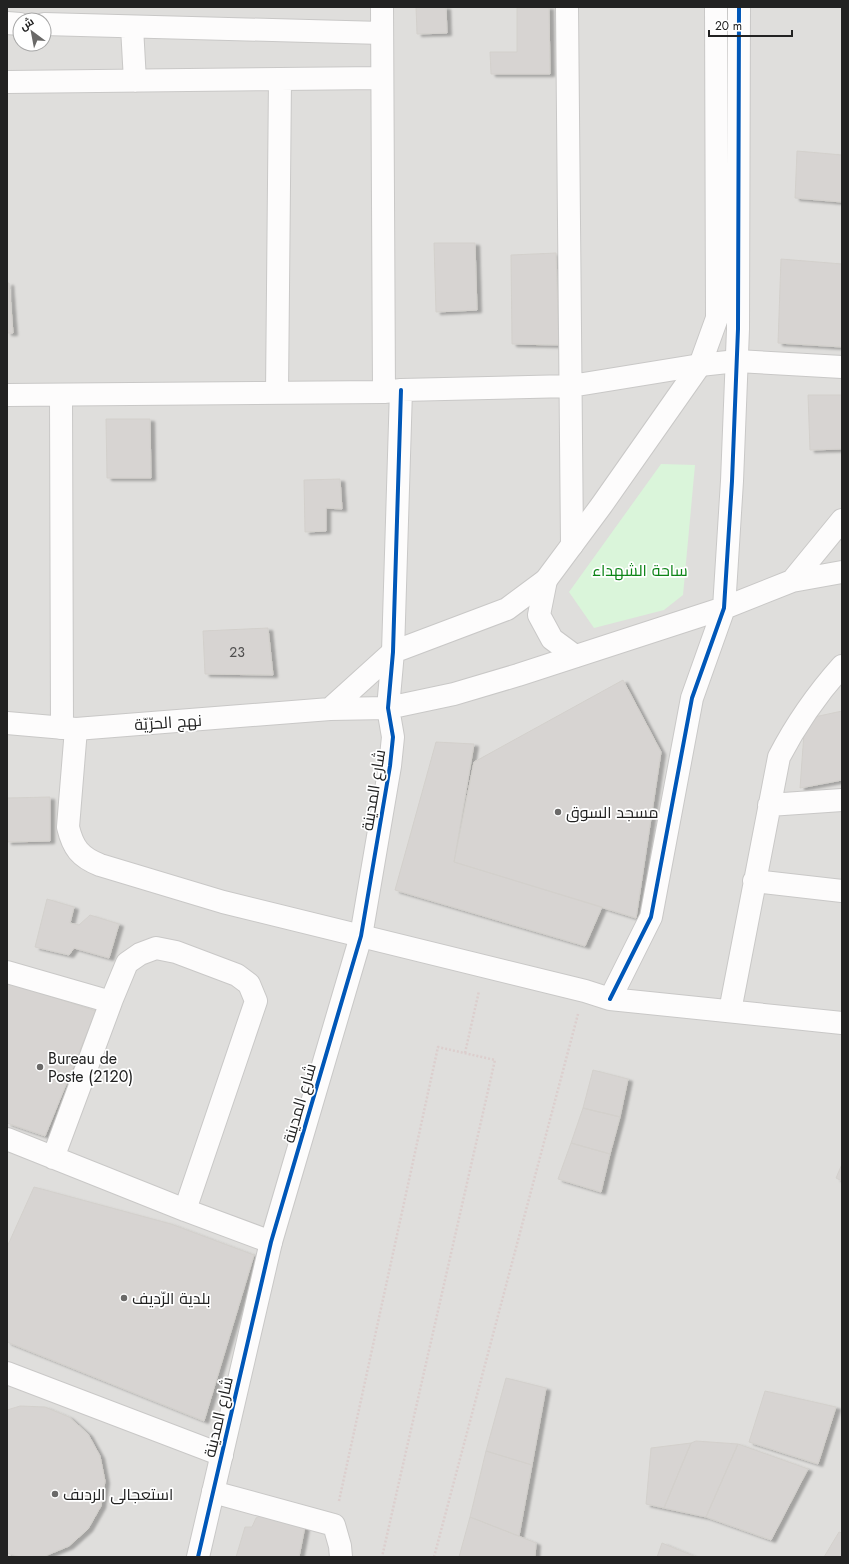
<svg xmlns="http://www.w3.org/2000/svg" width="849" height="1564" font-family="Jost,Cairo,sans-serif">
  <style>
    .residential { fill: #dfdedc; fill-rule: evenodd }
    .park { fill: #daf5da }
    .building { fill: #d7d4d2; stroke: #d3d0cc; filter: url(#shadow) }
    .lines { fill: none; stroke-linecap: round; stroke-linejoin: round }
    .minor-casing { stroke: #c9c8c7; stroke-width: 24 }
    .tertiary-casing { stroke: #c9c8c7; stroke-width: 24 }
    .path { stroke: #dccecd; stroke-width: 2.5; stroke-dasharray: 2 2; stroke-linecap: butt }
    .minor { stroke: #fdfcfc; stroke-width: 22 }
    .tertiary { stroke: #fdfcfc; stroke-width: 22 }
    .cycleway-casing { stroke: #fff; stroke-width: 6 }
    .cycleway { stroke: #0057b8; stroke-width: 4 }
    .poi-dot { fill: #6a6968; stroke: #fff; stroke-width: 1.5 }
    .labels { text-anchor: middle; stroke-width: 3.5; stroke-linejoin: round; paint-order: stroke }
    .number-label { font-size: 14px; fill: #4f4e4e }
    .park-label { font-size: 16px; fill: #0c8416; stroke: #fff }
    .street-label { font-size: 16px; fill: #222; stroke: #fff }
    .poi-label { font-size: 16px; fill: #222; stroke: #fff; text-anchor: start }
  </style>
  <defs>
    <filter id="shadow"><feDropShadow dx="4.5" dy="2.5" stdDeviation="1" flood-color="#0004"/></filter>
  </defs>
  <rect width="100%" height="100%" fill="#f0eeeb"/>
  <path class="residential" d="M7,7H842V1557H7ZM20,20H44V44H20Z"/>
  <path class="park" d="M661,464L695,465L683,595L664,610L594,628L569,592Z"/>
  <path class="building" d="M416,7H446L447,33L417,34Z
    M549,7L550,74H491L490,52H517V8Z
    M797,151L842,155V202L795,198Z
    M434,243H475L477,310L436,312Z
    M556,253L559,345L512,344L511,255Z
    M781,259L842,264V347L778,343Z
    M7,283H9L13,333H7Z
    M808,395H842V449L810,450Z
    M106,419H150L151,478H107Z
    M340,479L342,509L326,508V531L305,532L304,480Z
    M268,628L273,675L205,674L203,631Z
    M623,680L661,752L636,918L454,862L474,762Z
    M842,711V780L800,788L805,719Z
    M436,742L474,744L454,862L602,907L585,946L395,890Z
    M50,797V841L7,842V798Z
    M47,899L74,907L70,923L79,925L90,915L119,924L109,958L74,948L69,955L35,947Z
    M7,982L96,1011L45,1136L7,1123Z
    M593,1070L628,1079L620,1117L583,1108Z
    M583,1108L620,1117L610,1154L571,1143Z
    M571,1143L610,1154L601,1192L558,1179Z
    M842,1164V1181L836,1178Z
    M34,1187L171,1224L254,1255L204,1421L7,1342V1247Z
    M506,1378L546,1388L532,1465L486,1451Z
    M765,1391L836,1407L818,1464L749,1442Z
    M20,1406L45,1407L69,1417L88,1434L100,1456L105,1481L101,1506L88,1529L69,1546L45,1556L20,1557L7,1553V1410Z
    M696,1441L738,1444L706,1517L664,1508L691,1443Z
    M691,1443L664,1508L646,1504L651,1448Z
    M738,1444L808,1469L771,1540L706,1517Z
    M486,1451L532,1465L519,1536L470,1517Z
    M267,1512L306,1521L299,1557H236L245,1527H252L256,1518Z
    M470,1517L536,1543L535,1557H459Z
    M839,1532L842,1533V1557H824Z
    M662,1543L696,1557H657Z"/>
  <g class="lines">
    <g class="minor-casing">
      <path id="minor" d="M382,7L384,392
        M567,7L572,545
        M7,23L20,24
        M44,24L382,33
        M132,27L135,81
        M7,82L382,78
        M277,393L280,79
        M7,395L384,392L401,390L571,386L700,365L737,361L842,367
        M61,395L62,728
        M546,580L539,615L552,639L575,656
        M792,581L842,520
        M393,652L401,390
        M76,729L68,827C73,848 80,857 100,865L223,902L585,991L610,999L842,1023
        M769,805L842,800
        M754,881L842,891
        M7,972L111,1002L53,1158
        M610,999L651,917L692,698L724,608L792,581L842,572
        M110,1004L127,963L140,954L156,948L176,952L237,975L249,984L256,1001L185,1210
        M730,1011L779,757C796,724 817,694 842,666
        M7,1139L185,1210L271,1242
        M7,1373L222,1455
        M213,1492L334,1525L340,1546L341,1557"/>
    </g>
    <g class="tertiary-casing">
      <path id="tertiary" d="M330,709L393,652L507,609L546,580L601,506L700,365L717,318L716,7
        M7,723L76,729L330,709L388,708L454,694L518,675L724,608L732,481L738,329L739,7
        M198,1557L271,1242L361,936L390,766L393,737L388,708L393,652"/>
    </g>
    <path class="path" d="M465,1053L479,991
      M339,1501L438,1047L495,1060L382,1557
      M434,1557L578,1014"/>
    <use href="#minor" class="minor"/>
    <use href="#tertiary" class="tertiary"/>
    <g class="cycleway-casing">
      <path id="cycleway" d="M610,999L651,917L692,698L724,608L732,481L738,329L739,7
        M198,1557L271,1242L361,936L390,766L393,737L388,708L393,652L401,390"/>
    </g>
    <use href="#cycleway" class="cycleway"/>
  </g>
  <g class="poi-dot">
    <circle cx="558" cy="812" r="4"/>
    <circle cx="40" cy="1067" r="4"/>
    <circle cx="124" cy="1298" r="4"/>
    <circle cx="55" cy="1494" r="4"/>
  </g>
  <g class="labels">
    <g class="number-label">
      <text x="237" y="657">23</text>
    </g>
    <g class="park-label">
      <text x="640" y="576">ساحة الشهداء</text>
    </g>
    <g class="street-label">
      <text transform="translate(168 722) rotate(-4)" y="6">نهج الحرّيّة</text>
      <text transform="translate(373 790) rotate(-81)" y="6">شارع المدينة</text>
      <text transform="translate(299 1103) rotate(-74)" y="6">شارع المدينة</text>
      <text transform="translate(218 1417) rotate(-77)" y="6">شارع المدينة</text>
    </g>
    <g class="poi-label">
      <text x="566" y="818">مسجد السوق</text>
      <text x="48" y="1064">Bureau de<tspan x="48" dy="18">Poste (2120)</tspan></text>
      <text x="132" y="1304">بلدية الرّديف</text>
      <text x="63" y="1500">استعجالى الردىف</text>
    </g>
  </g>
  <rect width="849" height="1564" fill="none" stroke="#222222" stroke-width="16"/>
  <g transform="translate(32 32) rotate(328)"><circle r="19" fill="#ffffff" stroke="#a7a7a7"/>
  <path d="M0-3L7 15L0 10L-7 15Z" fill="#6a6968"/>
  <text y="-6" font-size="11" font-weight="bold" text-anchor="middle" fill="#222222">ش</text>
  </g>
  <path d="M709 30v6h83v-6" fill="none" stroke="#222222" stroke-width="2"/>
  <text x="715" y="30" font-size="12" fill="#222222" stroke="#ffffff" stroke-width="3" paint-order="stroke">20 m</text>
</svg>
